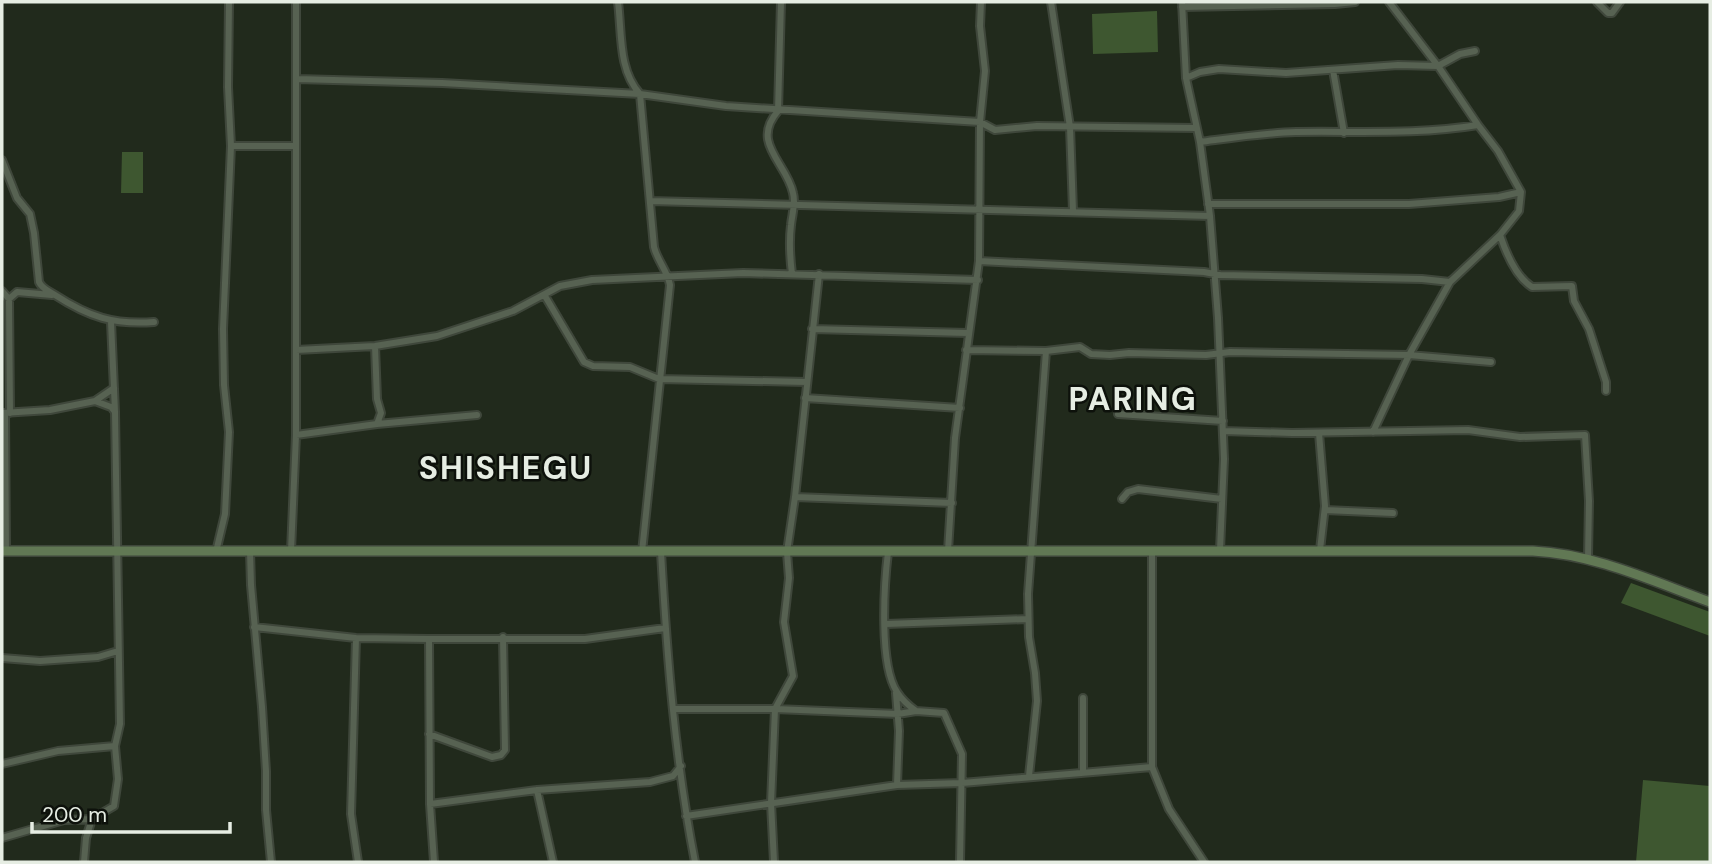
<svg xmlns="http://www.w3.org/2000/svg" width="1712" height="864" font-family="'DM Sans',sans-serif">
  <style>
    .green { fill: #3e5730 }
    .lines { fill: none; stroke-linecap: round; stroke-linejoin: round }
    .street-casing { stroke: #3f473b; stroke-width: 10 }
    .secondary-casing { stroke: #3f473b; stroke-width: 12 }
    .street { stroke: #576252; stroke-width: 6 }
    .secondary { stroke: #617854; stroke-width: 9 }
    .labels { text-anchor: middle; stroke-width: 5; stroke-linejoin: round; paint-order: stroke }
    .district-label { font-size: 32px; font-weight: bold; letter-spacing: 2px; fill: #e6ede3; stroke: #0d110b }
  </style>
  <rect width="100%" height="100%" fill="#212a1c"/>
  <path class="green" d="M1157,11L1158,52L1093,54L1092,14Z
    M122,152H143V193H121Z
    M1631,583L1710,612V636L1621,603Z
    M1643,780L1710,786L1709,862H1636Z"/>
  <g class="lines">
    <g class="street-casing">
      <path id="street" d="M618,2C622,33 618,70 640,94L654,247C657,260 668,272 670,285L642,552
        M781,2L778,111C750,143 787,163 793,193C796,204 792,214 791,225C789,241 790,258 792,274
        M1051,2L1070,127L1073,211
        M1182,2L1186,78L1200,142L1210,216L1218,318L1224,459L1220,550
        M1389,2L1438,66L1478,125L1498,151L1521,192L1519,211L1500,235C1506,253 1516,277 1532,287L1572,286L1574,301L1589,329L1606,382V391
        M1597,2L1608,13H1612L1620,2
        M1182,7L1335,4L1355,2
        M1333,70L1344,133
        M1186,78L1200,72L1219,69L1286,73L1398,65L1438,66L1460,54L1475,51
        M297,79L442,83L640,94L726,106L980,122L995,130L1037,126L1196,128
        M1200,142C1231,138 1264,133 1296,132C1357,131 1417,135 1478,125
        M231,146H295
        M2,160L17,198L30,214L34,233L39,282C42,289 49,291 55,295C89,317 114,325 154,322
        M650,201L1210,216
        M1208,204H1409L1499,197L1521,192
        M979,261L1204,272L1220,275L1422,279L1450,282
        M2,291L9,299L10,413
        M545,296L584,362L593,366L630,367L659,379L807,382
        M9,299L17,292L52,295
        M111,322L115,412
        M812,329L968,333
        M296,350L375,346L437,336L513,311L560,286L592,280L743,273L978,280
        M966,350L1046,351L1080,347L1091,354L1110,355L1129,353L1206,355L1230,352L1409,355L1491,362
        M805,398L960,408
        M95,401L114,388
        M2,413L50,410L95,401L111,407L115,412L120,724L115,746L118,779L114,806L92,819L86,838L84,862
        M5,413L6,551
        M1118,414L1223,421
        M377,424L477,415
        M1223,431L1292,433L1468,430L1520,437L1585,435L1589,501L1588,558
        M1373,432L1409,355L1450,282L1500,235
        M1319,433L1325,506L1320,550
        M296,435L377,424L381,413L377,399L375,346
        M795,497L952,503
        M1122,499L1128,492L1138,489L1222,499
        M1325,510L1393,513
        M250,551L251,585L262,707L266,771V810L271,862
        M291,551L296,435V2
        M948,551L955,438L979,261L980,122L985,71L980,26L981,2
        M216,552L225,514L229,432L224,385L223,329L231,146L228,87L229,2
        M661,552C667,656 675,760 695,862
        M888,552C884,585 879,665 897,692C902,700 909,706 916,711L944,713L962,754L960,862
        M1152,552V767L1169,809L1204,862
        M886,624L1028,619
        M254,627L356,638L429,639H585L665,628
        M356,638L351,814L358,862
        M429,639L430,804L434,862
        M2,658L40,661L98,657L118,651
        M896,693L899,731L897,785
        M673,709H775L898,714L916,711
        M429,734L492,757L501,755L505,750L503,637
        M2,764L58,751L115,746
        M1083,772V698
        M1029,776L1037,701L1035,673L1029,637L1028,594L1046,351
        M537,790L553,862
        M430,804L537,790L650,782L673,776L681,766
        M686,816L897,785L962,783L1152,767
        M2,838L64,820L92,819
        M774,862L771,803L775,709L793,676L784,622L789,578L787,552L795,497L819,274"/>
    </g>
    <g class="secondary-casing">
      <path id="secondary" d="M2,551H1533C1595,554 1652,581 1710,602"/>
    </g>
    <use href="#street" class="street"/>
    <use href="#secondary" class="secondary"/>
  </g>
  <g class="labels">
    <g class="district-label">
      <text x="1133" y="410">PARING</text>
      <text x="506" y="479">SHISHEGU</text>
    </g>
  </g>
  <rect width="1712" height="864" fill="none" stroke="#e6ede3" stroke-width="7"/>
  <path d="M32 822v10h198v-10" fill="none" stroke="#e6ede3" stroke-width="3.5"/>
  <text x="42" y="822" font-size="21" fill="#e6ede3" stroke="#0d110b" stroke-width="5" paint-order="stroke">200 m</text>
</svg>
